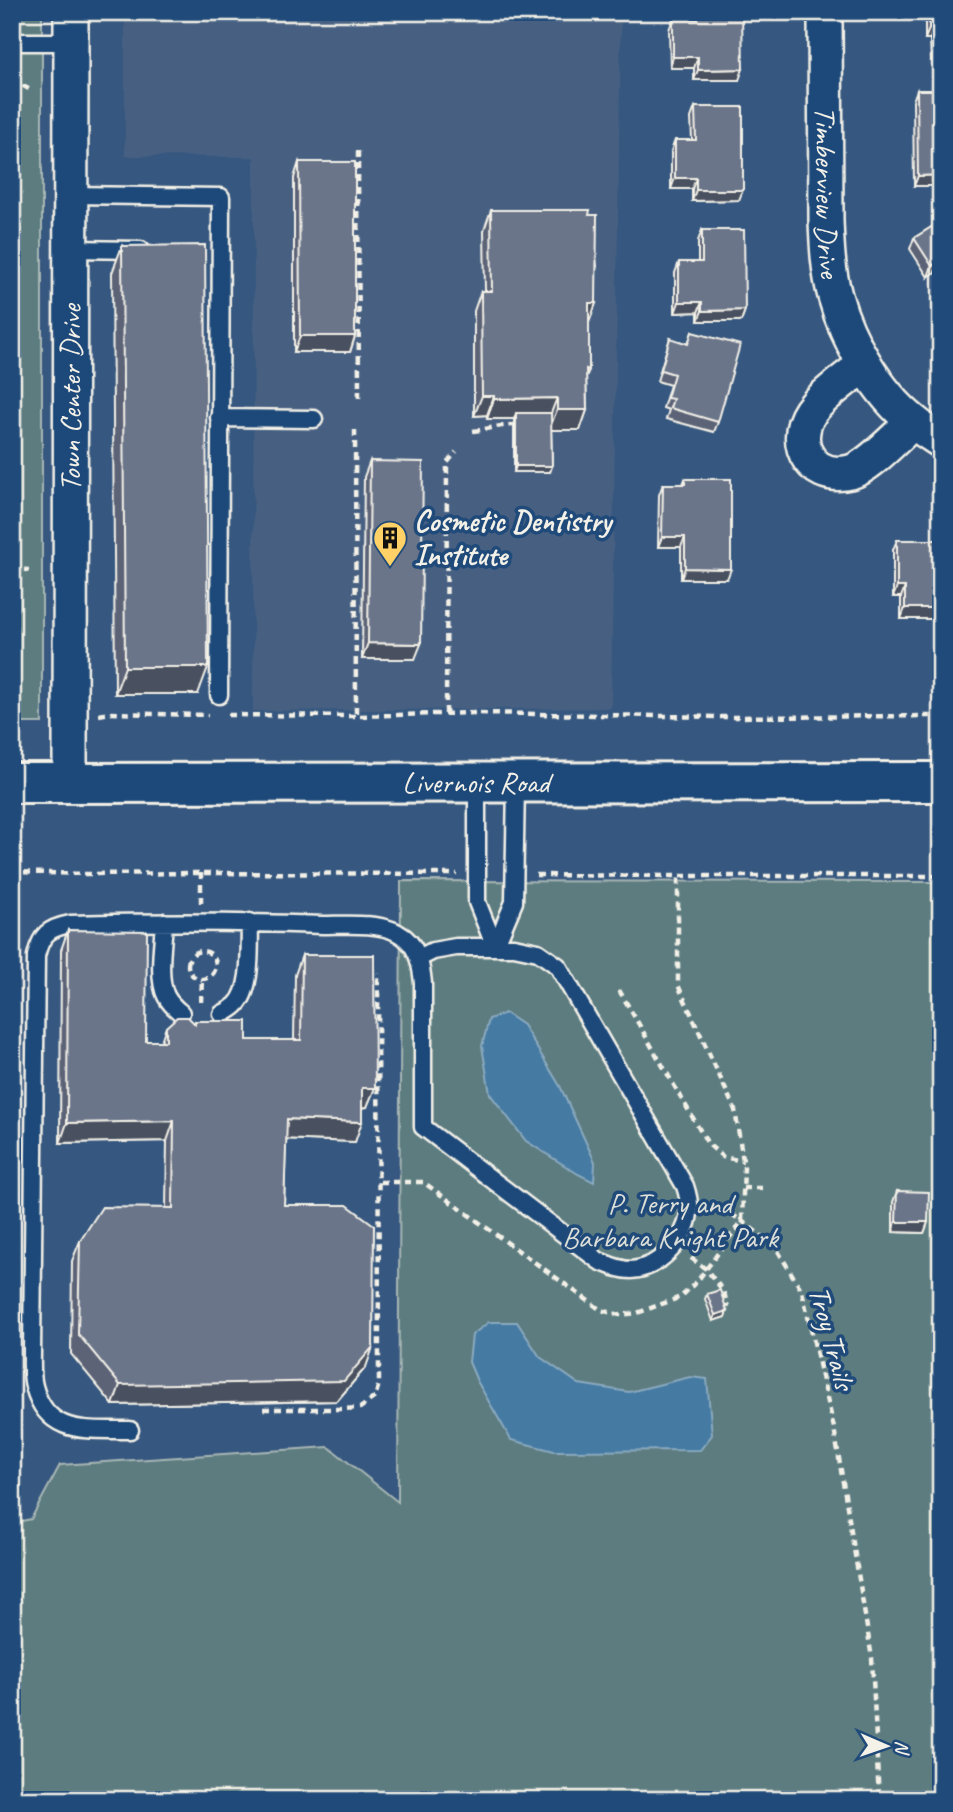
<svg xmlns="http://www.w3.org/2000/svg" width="953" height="1812" font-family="Caveat,sans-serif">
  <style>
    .built { fill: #466082 }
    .green { fill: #5c7c80; stroke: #a8b6b4; stroke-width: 2 }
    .water { fill: #457aa3; stroke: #8baabf; stroke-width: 2 }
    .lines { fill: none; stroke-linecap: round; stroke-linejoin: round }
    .lane-casing { stroke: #f4f1e8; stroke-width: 21 }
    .street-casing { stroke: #f4f1e8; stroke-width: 38 }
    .secondary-casing { stroke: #f4f1e8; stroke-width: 44 }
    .path { stroke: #f4f1e8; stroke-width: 4.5; stroke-dasharray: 7 5; stroke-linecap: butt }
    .lane { stroke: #1f4a7a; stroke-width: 16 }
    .street { stroke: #1f4a7a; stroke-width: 33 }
    .secondary { stroke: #1f4a7a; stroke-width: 38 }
    .wall { fill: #5b6477; stroke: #f4f1e8; stroke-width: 2 }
    .shaded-wall { fill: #4a5161; stroke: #f4f1e8; stroke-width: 2 }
    .building { fill: #6a748a; stroke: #f4f1e8; stroke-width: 2 }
    .labels { text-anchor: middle; stroke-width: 7; stroke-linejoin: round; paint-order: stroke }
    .street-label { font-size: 30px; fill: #f4f1e8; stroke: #1f4a7a }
    .poi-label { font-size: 30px; font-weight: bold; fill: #f4f1e8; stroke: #1f4a7a; text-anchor: start }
    .park-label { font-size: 30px; fill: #dddfd8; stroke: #1f4a7a }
  </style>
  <rect width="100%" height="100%" fill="#36577f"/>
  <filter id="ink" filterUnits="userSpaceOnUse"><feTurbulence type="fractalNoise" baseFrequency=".0143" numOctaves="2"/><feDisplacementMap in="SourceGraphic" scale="14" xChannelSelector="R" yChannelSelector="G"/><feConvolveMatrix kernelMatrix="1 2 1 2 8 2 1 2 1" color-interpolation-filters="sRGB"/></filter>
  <g filter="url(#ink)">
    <path class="built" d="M125,12H621L611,708L253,711L254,157L125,156Z"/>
    <path class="green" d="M12,12H42V723H12Z
      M401,881L941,882V1800H12V1523L31,1519L60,1465L329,1447L398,1502Z"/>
    <path class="water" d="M505,1013L523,1025L560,1086L595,1162L594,1182L578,1174L526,1141L490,1094L482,1046L489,1019Z
      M489,1322H517L540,1357L579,1384L629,1392L690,1377L707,1379L712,1435L700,1450L554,1451L511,1440L477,1381L469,1362L472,1335Z"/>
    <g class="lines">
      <g class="lane-casing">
        <path id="lane" d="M12,42H71
          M70,195L221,197L219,695
          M70,249L141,250
          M219,418L314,419
          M477,783V902L495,947L514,902L516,783
          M164,922C163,943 157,978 166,996C170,1004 175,1008 181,1013
          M222,1014C226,1012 232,1009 236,1005C253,989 249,945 250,922
          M130,1430C88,1429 47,1437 34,1386C31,1375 32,1363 32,1352L36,956C41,934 49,928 70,924C154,922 239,922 323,925C345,925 379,922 398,933C417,943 421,963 423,983V1127L599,1261C609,1265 619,1270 631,1270C658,1269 686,1240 689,1213C690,1204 688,1195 685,1186L558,966L538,952L514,947H456L433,951L419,958"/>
      </g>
      <g class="street-casing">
        <g id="street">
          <path id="s1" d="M825,12L826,221C827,246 828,271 835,296C847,340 877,393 914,422C922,429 932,435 941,441"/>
          <path d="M865,364C850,376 827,392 815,406C788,436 807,482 850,472C868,468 898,435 913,422"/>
          <path id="s2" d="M70,783L71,12"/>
        </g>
      </g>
      <g class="secondary-casing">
        <g id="secondary">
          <path id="s3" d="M12,783L941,782"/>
        </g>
      </g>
      <path class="path" d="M12,80L29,89
        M358,151L359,402
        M355,430L356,716
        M473,431C489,429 499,425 514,425
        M12,569L29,570
        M446,714L447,463L456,452
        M99,715L110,713L208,715
        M228,715L356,716L476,713L722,717L941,716
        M12,872L84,874L201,873L457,874
        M536,875L678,876H941
        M201,903V873
        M188 965a14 14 0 1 1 28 0a14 14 0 1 1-28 0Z
        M619,990L708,1144L723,1157L743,1161
        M201,1002L202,979
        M380,1182H423L601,1310L620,1315L637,1313L681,1297L698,1280L742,1221L744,1167L735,1110L678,985V876
        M743,1188H763
        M711,1201L742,1221L775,1246L802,1291L834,1428L872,1658L879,1800
        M691,1258L706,1269L724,1292L728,1308
        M263,1409H343L360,1408L375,1397L379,1384L378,973"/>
      <use href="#lane" class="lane"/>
      <use href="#street" class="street"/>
      <use href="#secondary" class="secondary"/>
    </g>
    <path class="wall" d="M694,12H742L739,80H694V68H670L669,30L673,19H694Z
      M925,12H941V61H931L930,39H925Z
      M917,90L941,186H914L913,101Z
      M695,107L739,200L692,201V189H671V151L675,140H692L691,118Z
      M299,162L355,336L350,352H294V178Z
      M491,210L589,215L597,266L596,269V303L589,321V370L586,377L587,410L580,430H551L552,466L550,472H514V419H487V415L474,416V311L481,291H485L484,230Z
      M941,221V280L935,272L928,277L910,249L914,238Z
      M702,230L745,310L741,321H698V312L675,313V273L679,262H698V241Z
      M122,246L198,694H115L112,273Z
      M692,332L718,422L714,432L666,419L669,410L663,408L670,385L657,381L670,338L688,344Z
      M370,461L415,659H362L364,477Z
      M685,479L727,579H681V547H658L659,495L663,484H683Z
      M897,540H941V597H938V608L934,619H901V597H893V550Z
      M68,930L146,1041H161L166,1027L194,1024L195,1021L247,1040H294L295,975L302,955L367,1107L362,1108L355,1142L286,1139L284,1205L366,1367L337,1401L113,1405L71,1354L72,1261L80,1241L166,1208L167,1141L60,1143L61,950Z
      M897,1191L928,1222L924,1233L893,1232V1202Z
      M707,1294L727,1311L725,1317L713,1321L705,1299Z"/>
    <path class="shaded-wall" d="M929,29H934L930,39H925Z
      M935,50H941V61H931Z
      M673,57H698L694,68H670Z
      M743,69L739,80H694L698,70Z
      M941,175V186H914L918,176Z
      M675,178H696L692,189H671Z
      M696,190H743L739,200L692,201Z
      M939,261L935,272L928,277L932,266Z
      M679,302H702L698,312L675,313Z
      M589,303H596L589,323Z
      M745,310L741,321H698L702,311Z
      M300,336H355L350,352H294Z
      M482,396H494L487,415L474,416Z
      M557,398L549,418L516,413L514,419H487L494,399Z
      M557,410H587L580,430H549Z
      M516,466H552L550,472H514Z
      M662,537H685L681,547H658Z
      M685,568L731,569L727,579H681Z
      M897,587H905L901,597H893Z
      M937,587H941V597H934Z
      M905,608H938L934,619H901Z
      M368,643L421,644L415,659H362Z
      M125,667H208L198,694H115Z
      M362,1088H375L367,1107L355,1108Z
      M287,1119L362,1122L355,1142L280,1139Z
      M174,1121L167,1141L60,1143L67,1123Z
      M896,1222H928L924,1233L893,1232Z
      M727,1311L725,1317L713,1321L715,1315Z
      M373,1347L366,1367L337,1401L113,1405L120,1385Z"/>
    <path class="building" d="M698,12H742L743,69L698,70V57H673V19H698Z
      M929,12H941V50H935L934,29H929Z
      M917,90H941V175L918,176Z
      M695,107H743V190H696V178H675V140H696Z
      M299,162H355V336H300Z
      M491,210H590L589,215H597L596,303H589V370L586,369L587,410H557V398L494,399V396H482L481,291H492Z
      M941,221V264L939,261L932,266L914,238Z
      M702,230H744L745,310L702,311V302H679V262H702Z
      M205,245L208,667H125L122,246Z
      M692,332L740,345L718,422L670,408L673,399L667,398L674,374L661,370L670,338L688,344Z
      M516,413H551L552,466H516Z
      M370,461L423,462L421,644L368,643Z
      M685,479H731V569L685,568V537H662L663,484H685Z
      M897,540H941V587H937L938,608H905V587H897Z
      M68,930L147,931L146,1041H166V1027L177,1017H188L195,1024V1021H247V1040H301L302,955H374L375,1088H362V1122L287,1119L284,1205H347L374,1225L373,1347L344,1381L120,1385L78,1334L80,1241L102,1207L173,1208L174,1121L67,1123Z
      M897,1191L929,1192L928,1222H896Z
      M720,1290L727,1311L715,1315L707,1294Z"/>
  </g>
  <defs>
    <g id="building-pin" transform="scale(1.75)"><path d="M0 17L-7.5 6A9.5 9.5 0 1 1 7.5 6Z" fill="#ffd166" stroke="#1f4a7a"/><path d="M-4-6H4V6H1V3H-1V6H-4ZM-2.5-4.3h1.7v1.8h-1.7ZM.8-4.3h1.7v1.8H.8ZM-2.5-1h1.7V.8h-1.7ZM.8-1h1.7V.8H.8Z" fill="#111"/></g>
  </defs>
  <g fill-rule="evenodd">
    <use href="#building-pin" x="390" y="538"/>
  </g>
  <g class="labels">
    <g class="street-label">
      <text dy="10" stroke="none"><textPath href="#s1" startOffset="180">Timberview Drive</textPath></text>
      <text dy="10" stroke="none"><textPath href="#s2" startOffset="385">Town Center Drive</textPath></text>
      <text dy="10" stroke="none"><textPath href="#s3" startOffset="464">Livernois Road</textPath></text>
      <text transform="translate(832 1338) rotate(75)" y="10">Troy Trails</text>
    </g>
    <g class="poi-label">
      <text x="414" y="531">Cosmetic Dentistry<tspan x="414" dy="34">Institute</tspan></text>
    </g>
    <g class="park-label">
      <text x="670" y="1213">P. Terry and<tspan x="670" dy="34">Barbara Knight Park</tspan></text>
    </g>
  </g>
  <rect width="953" height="1812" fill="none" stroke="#1f4a7a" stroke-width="42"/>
  <rect x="21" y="21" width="911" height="1770" fill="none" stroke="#f4f1e8" stroke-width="2.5" filter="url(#ink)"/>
  <g transform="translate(886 1746) rotate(92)" stroke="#1f4a7a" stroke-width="5" paint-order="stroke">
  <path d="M0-5L12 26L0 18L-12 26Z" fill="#f4f1e8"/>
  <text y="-10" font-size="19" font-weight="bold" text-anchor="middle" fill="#f4f1e8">N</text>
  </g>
</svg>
